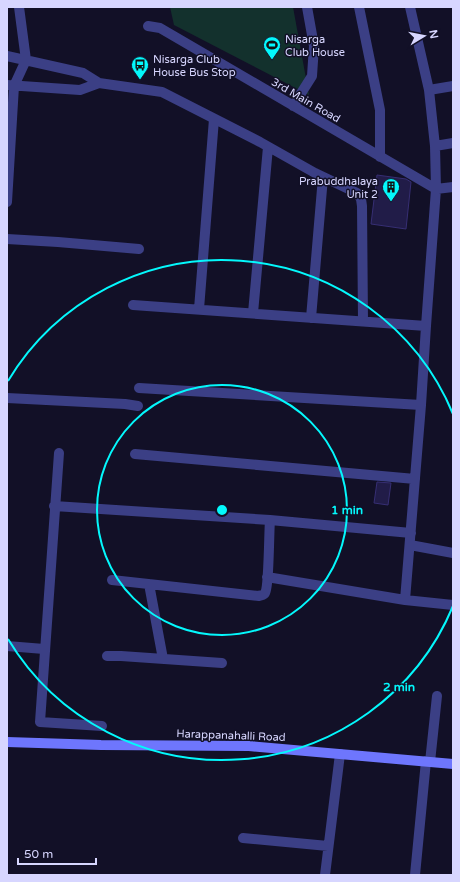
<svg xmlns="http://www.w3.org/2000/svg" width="460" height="882" font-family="'Varela Round',sans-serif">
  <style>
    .green { fill: #13312d }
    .building { fill: #211c48; stroke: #362e73 }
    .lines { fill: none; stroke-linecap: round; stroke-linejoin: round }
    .street { stroke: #3b3f85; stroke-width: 10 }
    .secondary { stroke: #6e76fd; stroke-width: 10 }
    .ring { fill: none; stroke: #04f8fc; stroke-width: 2 }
    .labels { text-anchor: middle; stroke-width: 3; stroke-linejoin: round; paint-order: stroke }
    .poi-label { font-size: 11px; fill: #d7d6ff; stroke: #121027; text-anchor: start }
    .street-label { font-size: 11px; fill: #d7d6ff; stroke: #121027 }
    .centre { fill: #04f8fc; stroke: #121027; stroke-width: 2 }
    .ring-label { font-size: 12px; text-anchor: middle; font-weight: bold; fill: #04f8fc; stroke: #121027; stroke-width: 3; stroke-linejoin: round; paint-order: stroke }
  </style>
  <rect width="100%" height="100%" fill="#121027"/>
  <path class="green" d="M170,7H293L309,95L174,25Z"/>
  <path class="building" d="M377,175L406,179L411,182L406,229L371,224Z
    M377,482L391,483L388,505L374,503Z"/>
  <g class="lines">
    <path class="street" d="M359,7L380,110V157
      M148,26L160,28L436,189L453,187
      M7,56L83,73L99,83
      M7,85L80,90L99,83L162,92L260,142L315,173L357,193L361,199L362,206L363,321
      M429,90L453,86
      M293,106L312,76L314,46L307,7
      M435,146L453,143
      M7,202L14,86L26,60L19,7
      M7,239L58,242L139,249
      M133,305L426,326
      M199,309L214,119
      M253,313L268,147
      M311,318L323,177
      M139,388L421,405
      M7,398L125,404L138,406
      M59,453L40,722L102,726
      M135,454L415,479
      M54,506L270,520L411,533
      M410,545L453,553
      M267,577L405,600L453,605
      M112,580L259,596C262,595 264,595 265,593C269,587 269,531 270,520
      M149,584L163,659
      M405,600L421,405L426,326L436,189L435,146L429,90L410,7
      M7,646L44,649
      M107,656H121L222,663
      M430,762L437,696
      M243,838L328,846
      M325,875L340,754
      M415,875L426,761"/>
    <path class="secondary" d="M7,742L101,745L249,746L453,764"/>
  </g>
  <g class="ring">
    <circle cx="222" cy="510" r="125"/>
    <path d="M453 606A250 250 0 0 1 8 639M8 381A250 250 0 0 1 453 414"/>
  </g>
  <defs>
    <g id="stadium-pin" transform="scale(0.9)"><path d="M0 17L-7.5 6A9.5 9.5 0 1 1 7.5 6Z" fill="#04f8fc" stroke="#121027"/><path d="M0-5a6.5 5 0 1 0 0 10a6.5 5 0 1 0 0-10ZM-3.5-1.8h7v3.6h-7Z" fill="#111"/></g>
    <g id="bus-pin" transform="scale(0.9)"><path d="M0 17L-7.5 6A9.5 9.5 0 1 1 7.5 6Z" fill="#04f8fc" stroke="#121027"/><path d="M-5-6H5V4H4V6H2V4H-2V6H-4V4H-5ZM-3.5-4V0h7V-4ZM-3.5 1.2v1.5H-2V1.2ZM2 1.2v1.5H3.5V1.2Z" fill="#111"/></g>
    <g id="building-pin" transform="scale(0.9)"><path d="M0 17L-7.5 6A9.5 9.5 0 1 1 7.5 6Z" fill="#04f8fc" stroke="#121027"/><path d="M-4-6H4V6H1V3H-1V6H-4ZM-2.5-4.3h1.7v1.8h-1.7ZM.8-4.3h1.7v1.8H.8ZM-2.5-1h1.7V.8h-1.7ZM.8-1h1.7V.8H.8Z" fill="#111"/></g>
  </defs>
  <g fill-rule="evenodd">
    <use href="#stadium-pin" x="272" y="45"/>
    <use href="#bus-pin" x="140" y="65"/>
    <use href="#building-pin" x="391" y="187"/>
  </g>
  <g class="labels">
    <g class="poi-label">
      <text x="285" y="43">Nisarga<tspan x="285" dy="13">Club House</tspan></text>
      <text x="153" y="63">Nisarga Club<tspan x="153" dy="13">House Bus Stop</tspan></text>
      <text x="378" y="185" text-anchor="end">Prabuddhalaya<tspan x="378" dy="13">Unit 2</tspan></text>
    </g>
    <g class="street-label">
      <text transform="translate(306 100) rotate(30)" y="4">3rd Main Road</text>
      <text transform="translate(231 735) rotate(2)" y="4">Harappanahalli Road</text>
    </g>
  </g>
  <circle cx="222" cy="510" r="6" class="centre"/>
  <g class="ring-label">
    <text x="347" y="514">1 min</text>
    <text x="399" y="691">2 min</text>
  </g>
  <rect width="460" height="882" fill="none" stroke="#d7d6ff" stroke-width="16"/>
  <g transform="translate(424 36) rotate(80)" stroke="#121027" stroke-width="3" paint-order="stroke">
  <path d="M0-3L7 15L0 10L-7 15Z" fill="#d7d6ff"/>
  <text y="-6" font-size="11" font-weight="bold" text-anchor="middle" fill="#d7d6ff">N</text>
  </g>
  <path d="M18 858v6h78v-6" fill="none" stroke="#d7d6ff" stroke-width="2"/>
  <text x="24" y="858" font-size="12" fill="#d7d6ff" stroke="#121027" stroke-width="3" paint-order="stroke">50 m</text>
</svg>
